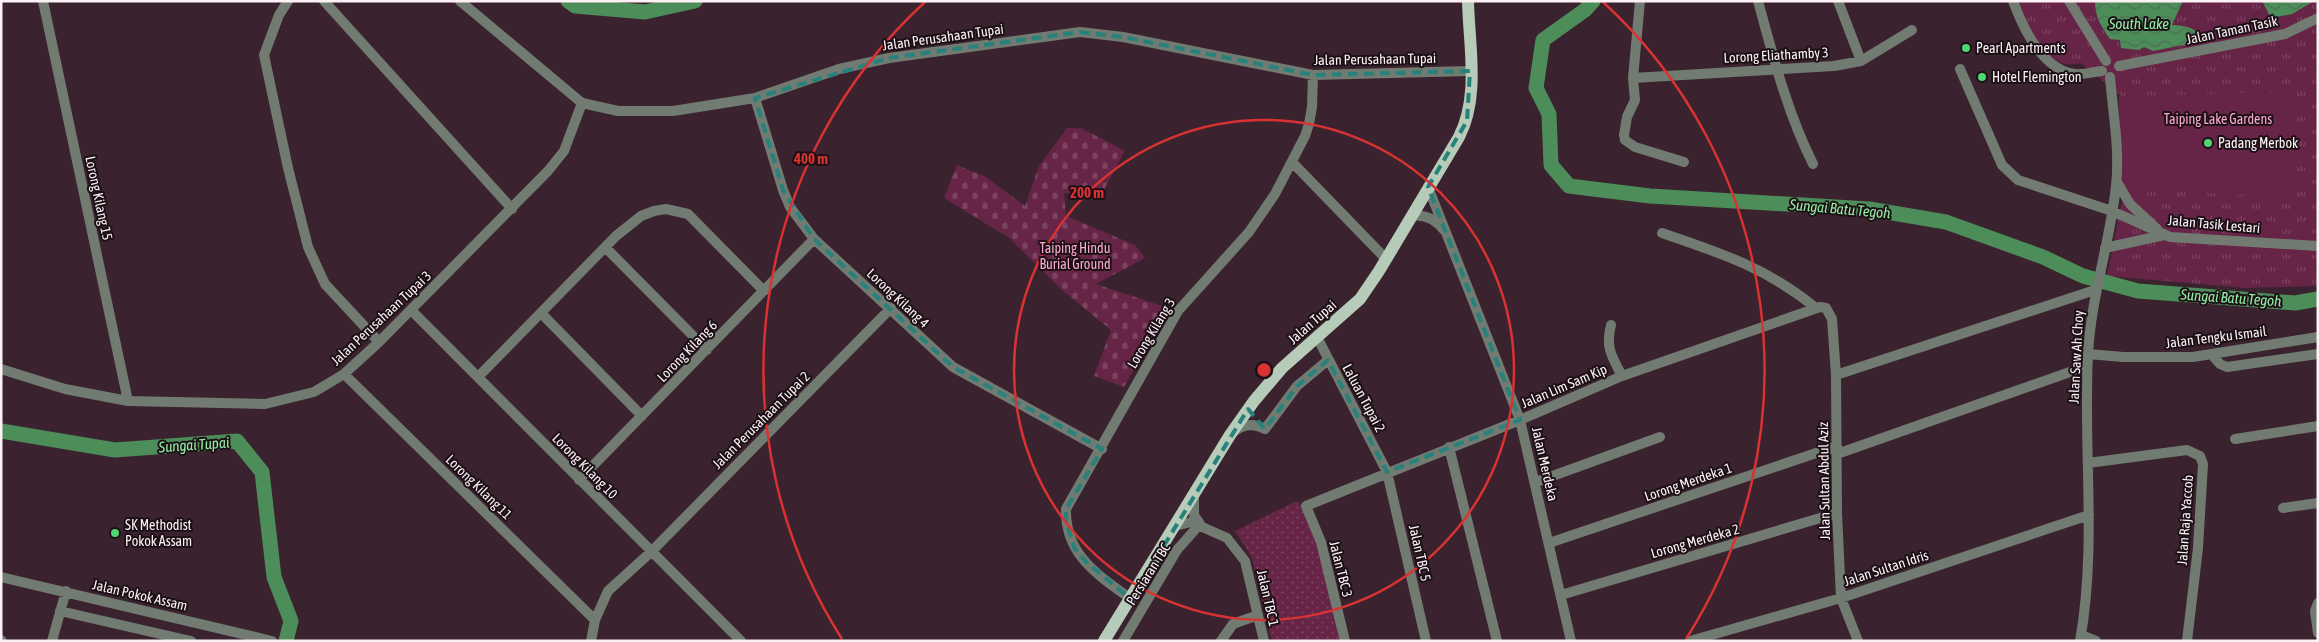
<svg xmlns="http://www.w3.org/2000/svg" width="2319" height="642" font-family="'Asap Condensed',sans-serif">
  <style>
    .grass { fill: url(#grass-dots) }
    .cemetery { fill: url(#cemetery-stones) }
    .park { fill: url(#park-tufts) }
    .garden { fill: #662446 }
    .water { fill: url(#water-waves) }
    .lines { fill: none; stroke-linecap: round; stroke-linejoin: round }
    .river { stroke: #4c8d59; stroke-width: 15 }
    .minor { stroke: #717b72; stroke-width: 10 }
    .major { stroke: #b7cbb9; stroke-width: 12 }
    .marked { fill: none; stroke: #27827c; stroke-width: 4; stroke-dasharray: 10 6; stroke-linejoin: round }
    .ring { fill: none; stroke: #d83232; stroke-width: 2.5 }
    .poi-dot { fill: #52d673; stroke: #1b1015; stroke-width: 2 }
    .labels { text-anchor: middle; stroke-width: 4; stroke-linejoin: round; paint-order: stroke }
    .street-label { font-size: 14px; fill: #fdf1f6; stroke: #1b1015 }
    .poi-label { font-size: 14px; fill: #fdf1f6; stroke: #1b1015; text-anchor: start }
    .park-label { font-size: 14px; fill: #fca9cf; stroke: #1b1015 }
    .water-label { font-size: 15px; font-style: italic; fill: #93eda3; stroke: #1b1015 }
    .centre { fill: #d83232; stroke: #1b1015; stroke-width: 2.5 }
    .ring-label { font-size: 15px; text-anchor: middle; font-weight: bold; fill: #d83232; stroke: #1b1015; stroke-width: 4; stroke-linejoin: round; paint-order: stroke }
  </style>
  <defs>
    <pattern id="grass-dots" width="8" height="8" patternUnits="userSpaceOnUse" patternTransform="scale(1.25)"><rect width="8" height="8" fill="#662446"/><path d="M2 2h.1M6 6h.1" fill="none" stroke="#7d4461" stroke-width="1.8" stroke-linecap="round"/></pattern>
    <pattern id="cemetery-stones" width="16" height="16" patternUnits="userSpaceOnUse" patternTransform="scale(1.25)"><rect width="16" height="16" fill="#662446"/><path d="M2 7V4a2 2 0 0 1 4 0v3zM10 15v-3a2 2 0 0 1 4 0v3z" fill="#7d4461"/></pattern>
    <pattern id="park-tufts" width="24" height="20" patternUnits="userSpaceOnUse" patternTransform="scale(1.25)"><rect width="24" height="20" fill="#662446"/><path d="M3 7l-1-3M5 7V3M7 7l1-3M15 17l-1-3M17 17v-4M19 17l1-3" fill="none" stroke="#7d4461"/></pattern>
    <pattern id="water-waves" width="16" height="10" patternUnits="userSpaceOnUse" patternTransform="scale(1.25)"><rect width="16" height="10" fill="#4c8d59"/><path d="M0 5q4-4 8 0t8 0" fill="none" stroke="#4c7153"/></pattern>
  </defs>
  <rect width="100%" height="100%" fill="#3a232e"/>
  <path class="grass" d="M1295,502H1299L1318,542L1340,641H1272L1252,558L1235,531Z"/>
  <path class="cemetery" d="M1067,128H1081L1125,151L1101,195L1064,193L1066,216L1135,245L1145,258L1096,284L1168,308L1124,387L1094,376L1111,330L1062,290L1008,237L944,198L957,165L986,177L1025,206L1039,166Z"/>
  <path class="park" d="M2017,1H2318V286L2246,288L2107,276L2122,201L2119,96H2121L2081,63C2043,73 2030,28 2017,1Z"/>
  <path class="garden" d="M2293,92L2296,197L2124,189L2119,96Z"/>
  <path class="water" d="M2095,1H2183L2172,25C2184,26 2193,26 2200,36L2193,43L2153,51L2144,47L2139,50L2121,48L2120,40L2110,39C2101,26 2095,17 2095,1Z
    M2262,1H2314L2292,14L2271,18Z"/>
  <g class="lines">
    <path class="river" d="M568,1L575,6L645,12L695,1
      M1593,1L1585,10L1543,40L1536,88L1549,114L1551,165L1569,186L1650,196L1869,209L1946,222L2043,257L2083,276L2138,291L2295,303L2318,299
      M1,431L115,450L237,441L262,472L274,577L291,621L286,641"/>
    <path class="minor" d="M43,1L128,401
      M288,1L279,15L264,55L288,168L308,247L325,284L379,342
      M324,1L512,209
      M460,1L582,103L618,111H673L755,98L839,69L889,58L1080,32L1123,37L1313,75L1470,71
      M1640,1L1633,78L1635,100L1627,117L1624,135L1625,140L1635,147L1684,162
      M1758,1C1773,56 1787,112 1813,164
      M1838,1L1861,61
      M2013,1C2023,28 2042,70 2075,74C2084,75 2093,72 2102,71
      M2069,1L2106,61
      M2119,66L2285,34L2318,18
      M1960,69L2002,165L2018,180L2112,211L2170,237L2318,246
      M1633,78L1834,66L1861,61L1912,30
      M755,98L783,190L790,207L814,239L953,367L1102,449
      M1292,162L1386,259
      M2117,182L2130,204L2157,229
      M1428,187L1520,420L1571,641
      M1411,216C1425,214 1435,219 1444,230
      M1662,233C1721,253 1767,268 1816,308
      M606,248L707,350
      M2105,248L2164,235
      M411,310L741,641
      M541,313L642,416
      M1611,325C1605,347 1612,357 1622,376
      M1317,337L1387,472L1426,641
      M2088,354L2123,357H2193L2318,337
      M2211,354L2220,364L2227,367L2318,354
      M1,369L65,389L128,401L265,404L314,392L344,374L379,342L548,171L564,151L582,103
      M344,374L595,620
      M1836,375L2095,290
      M478,377L616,236L641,216L654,211L666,209L688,214L764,291
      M1233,432C1243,424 1254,423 1265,429L1297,386L1328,360
      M2235,439L2318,426
      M1449,447L1497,641
      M1837,454L2087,366
      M2088,463L2187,450L2200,456L2203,464L2198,548L2187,641
      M579,480L814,239
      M1536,482L1660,437
      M1194,495V515L1200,524
      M2283,508L2318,503
      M1175,526L1191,522L1227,538L1245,561L1264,641
      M1549,543L1837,446
      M1,577L272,641
      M1561,595L1837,513
      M1131,599C1098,575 1065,555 1066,509L1178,311L1249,232L1275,194L1305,136L1309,124L1312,107L1313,75
      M2318,603L2315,611L2318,633
      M60,611L191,641
      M2081,635L2096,641
      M1,640L2,641
      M52,641L66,591
      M591,641L595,620L608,591L651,552L891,308
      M1123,641L1177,550L1200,524
      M1221,641L1233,624L1258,615
      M1345,641L1321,542L1306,506L1520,420L1622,376L1820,307L1826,308L1832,319L1836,375L1837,513L1841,598L1858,641
      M1690,641L1841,598L2089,515
      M2080,641C2097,546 2083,450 2088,354C2091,297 2110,243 2116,186C2120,150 2113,113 2110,77"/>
    <path class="major" d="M1104,641L1230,435L1254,401L1282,368L1360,299L1379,271L1459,137C1480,96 1469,46 1468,1"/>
  </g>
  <path class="marked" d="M1080,32L1123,37L1313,75L1470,71L1467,121L1428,187L1520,420L1387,472L1328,360L1297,386L1265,429L1248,409L1131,599L1086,562L1075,549L1066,523V509L1102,449L953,367L814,239L783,190L755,98L889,58Z"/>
  <g class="ring">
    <circle cx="1264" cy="370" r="250"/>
    <path d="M842 639A500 500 0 0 1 926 1M1602 1A500 500 0 0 1 1686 639"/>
  </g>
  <g class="poi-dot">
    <circle cx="1966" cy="48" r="5"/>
    <circle cx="1982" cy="77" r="5"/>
    <circle cx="2208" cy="143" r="5"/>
    <circle cx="115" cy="533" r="5"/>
  </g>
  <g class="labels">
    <g class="street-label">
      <text transform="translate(2232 30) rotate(-12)" y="5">Jalan Taman Tasik</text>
      <text transform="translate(943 37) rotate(-8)" y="5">Jalan Perusahaan Tupai</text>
      <text transform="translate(1776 55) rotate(-3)" y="5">Lorong Eliathamby 3</text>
      <text transform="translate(1375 59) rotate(-1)" y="5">Jalan Perusahaan Tupai</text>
      <text transform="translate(99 198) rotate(78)" y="5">Lorong Kilang 15</text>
      <text transform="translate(2214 224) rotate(5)" y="5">Jalan Tasik Lestari</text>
      <text transform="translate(898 298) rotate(43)" y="5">Lorong Kilang 4</text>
      <text transform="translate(381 318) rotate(-43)" y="5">Jalan Perusahaan Tupai 3</text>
      <text transform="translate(1312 322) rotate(-41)" y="5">Jalan Tupai</text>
      <text transform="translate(1151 333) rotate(-59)" y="5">Lorong Kilang 3</text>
      <text transform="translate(2216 337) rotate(-7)" y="5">Jalan Tengku Ismail</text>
      <text transform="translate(687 351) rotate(-46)" y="5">Lorong Kilang 6</text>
      <text transform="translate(2076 357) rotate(-87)" y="5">Jalan Saw Ah Choy</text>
      <text transform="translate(1564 386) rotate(-23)" y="5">Jalan Lim Sam Kip</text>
      <text transform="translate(1364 398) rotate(62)" y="5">Laluan Tupai 2</text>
      <text transform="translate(761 420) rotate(-45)" y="5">Jalan Perusahaan Tupai 2</text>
      <text transform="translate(1545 464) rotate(77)" y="5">Jalan Merdeka</text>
      <text transform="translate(585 466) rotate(45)" y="5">Lorong Kilang 10</text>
      <text transform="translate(1824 481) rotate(-91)" y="5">Jalan Sultan Abdul Aziz</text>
      <text transform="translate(1688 482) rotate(-19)" y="5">Lorong Merdeka 1</text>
      <text transform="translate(479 487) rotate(44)" y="5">Lorong Kilang 11</text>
      <text transform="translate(2185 520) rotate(-86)" y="5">Jalan Raja Yaccob</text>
      <text transform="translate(1695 541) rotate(-16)" y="5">Lorong Merdeka 2</text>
      <text transform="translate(1420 553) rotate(77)" y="5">Jalan TBC 5</text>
      <text transform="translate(1886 568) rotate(-18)" y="5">Jalan Sultan Idris</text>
      <text transform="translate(1341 569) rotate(76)" y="5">Jalan TBC 3</text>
      <text transform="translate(1148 574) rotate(-58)" y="5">Persiaran TBC</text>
      <text transform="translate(140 595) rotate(13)" y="5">Jalan Pokok Assam</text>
      <text transform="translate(1268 598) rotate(77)" y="5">Jalan TBC 1</text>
    </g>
    <g class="poi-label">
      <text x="1976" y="53">Pearl Apartments</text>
      <text x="1992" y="82">Hotel Flemington</text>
      <text x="2218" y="148">Padang Merbok</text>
      <text x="125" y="530">SK Methodist<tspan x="125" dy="16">Pokok Assam</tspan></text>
    </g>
    <g class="park-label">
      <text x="2218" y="124">Taiping Lake Gardens</text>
      <text x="1075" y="253">Taiping Hindu<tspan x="1075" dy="16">Burial Ground</tspan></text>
    </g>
    <g class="water-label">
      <text x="2139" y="29">South Lake</text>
      <text transform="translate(1840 209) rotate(5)" y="5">Sungai Batu Tegoh</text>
      <text transform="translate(2231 298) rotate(4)" y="5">Sungai Batu Tegoh</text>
      <text transform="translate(194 445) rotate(-4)" y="5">Sungai Tupai</text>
    </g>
  </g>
  <circle cx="1264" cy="370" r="8" class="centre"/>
  <g class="ring-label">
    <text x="811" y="164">400 m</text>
    <text x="1087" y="198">200 m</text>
  </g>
  <rect width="2319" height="642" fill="none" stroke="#fdf1f6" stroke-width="5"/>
</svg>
